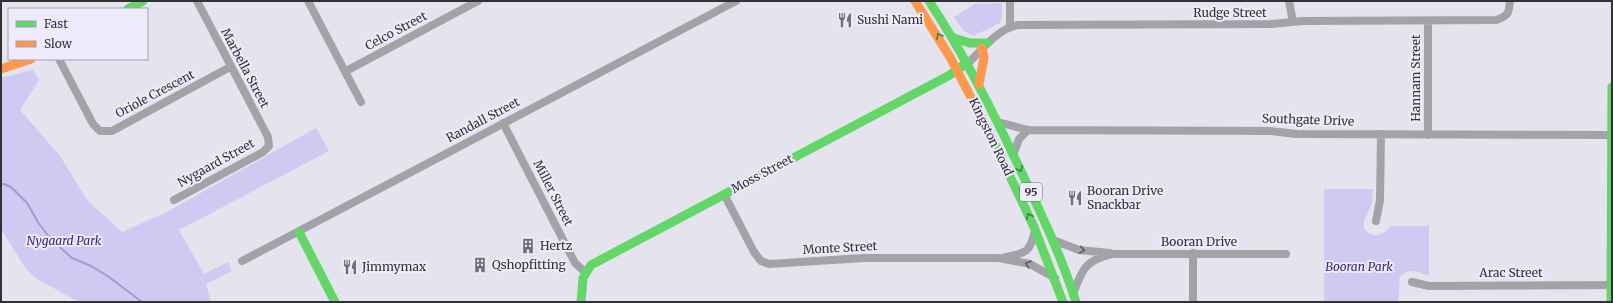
<svg xmlns="http://www.w3.org/2000/svg" width="1613" height="303" font-family="Merriweather,serif">
  <style>
    .green { fill: #cfcaf2 }
    .lines { fill: none; stroke-linecap: round; stroke-linejoin: round }
    .stream { stroke: #a39ad5; stroke-width: 2 }
    .street { stroke: #a3a2a7; stroke-width: 8 }
    .fast { stroke: #63d668; stroke-width: 9 }
    .slow { stroke: #ff974d; stroke-width: 9 }
    .oneway { stroke: #487b4e }
    .oneway2 { stroke: #5a5960 }
    .labels { text-anchor: middle; stroke-width: 4; stroke-linejoin: round; paint-order: stroke }
    .shield { fill: #eeecfc; stroke: #6a6974; stroke-width: 1 }
    .shield-label { font-size: 11px; font-weight: bold; fill: #323139 }
    .street-label { font-size: 12px; fill: #323139; stroke: #eeecfc }
    .poi-label { font-size: 12px; fill: #323139; stroke: #eeecfc; text-anchor: start }
    .park-label { font-size: 12px; font-style: italic; fill: #3c2180; stroke: #eeecfc }
  </style>
  <rect width="100%" height="100%" fill="#e4e3ee"/>
  <path class="green" d="M1002,3V18L1000,23L973,36L963,30L954,17L975,4Z
    M33,70L39,80L20,110L60,156L87,200L122,232L167,212L316,128L329,151L179,230L204,274L228,262L232,271L206,284L211,302H79L37,279L26,269L1,229V78Z
    M1324,189H1373L1372,203L1364,221V229C1375,239 1381,236 1391,226H1429V276C1417,271 1410,268 1400,276L1398,302H1324Z"/>
  <g class="lines">
    <path class="stream" d="M1,184H4L11,187L27,203L39,224L51,239L72,258L91,266L109,277L142,302"/>
    <path class="street" d="M308,1L361,102
      M1289,1L1293,22
      M1428,21V135
      M1010,27V1
      M59,59L93,124L100,131H112L230,67
      M968,63C984,48 996,30 1018,25L1271,24L1303,21L1496,20C1508,16 1509,14 1510,1
      M346,71L478,1
      M998,122L1028,130L1270,131L1297,134L1612,135
      M503,123L575,263L585,272
      M1013,155L1019,139L1028,130
      M724,194L754,252L761,261L769,264L864,258H999L1030,264L1055,278
      M174,200L263,152L269,146L268,137L197,1
      M1376,221L1380,200L1381,134
      M1053,240L1079,250L1110,253
      M1193,253V302
      M1002,258C1024,252 1029,256 1035,231
      M242,261L736,1
      M1412,282L1429,286L1612,285
      M1073,294C1082,270 1085,260 1112,254H1286"/>
    <path class="fast" d="M929,1C964,54 992,110 1019,167C1040,211 1061,255 1076,302
      M128,9L143,1
      M954,38L970,43H987
      M989,132L1034,227L1063,302
      M299,232L335,302
      M581,302L583,278L591,265L948,76L964,65
      M1611,302L1612,87"/>
    <path class="slow" d="M915,1L950,57L989,132
      M1,69L31,59
      M979,84L984,58L982,48"/>
  </g>
  <defs><path id="oneway-chevron" d="M-2-3.5L2.5 0L-2 3.5" fill="none" stroke-width="1.6" stroke-linecap="round" stroke-linejoin="round"/></defs>
  <g class="oneway">
    <use href="#oneway-chevron" transform="translate(939 36) rotate(-121)"/>
    <use href="#oneway-chevron" transform="translate(1020 169) rotate(64)"/>
    <use href="#oneway-chevron" transform="translate(1029 216) rotate(-115)"/>
  </g>
  <g class="oneway2">
    <use href="#oneway-chevron" transform="translate(1082 250) rotate(9)"/>
    <use href="#oneway-chevron" transform="translate(1028 264) rotate(-162)"/>
  </g>
  <defs>
    <g id="restaurant-bare" transform="scale(1.2)"><path d="M-5-6h1v4h1v-4h1v4h1v-4h1v5L-1.5 .5V6h-2V.5L-5-1ZM5-6V6H3V1.5H1.5Q1.5-4 5-6Z" fill="#706f78" stroke="#eeecfc" stroke-width="2.5" paint-order="stroke"/></g>
    <g id="building-bare" transform="scale(1.2)"><path d="M-4-6H4V6H1V3H-1V6H-4ZM-2.5-4.3h1.7v1.8h-1.7ZM.8-4.3h1.7v1.8H.8ZM-2.5-1h1.7V.8h-1.7ZM.8-1h1.7V.8H.8Z" fill="#706f78" stroke="#eeecfc" stroke-width="2.5" paint-order="stroke"/></g>
  </defs>
  <g fill-rule="evenodd">
    <use href="#restaurant-bare" x="845" y="20"/>
    <use href="#restaurant-bare" x="1075" y="198"/>
    <use href="#building-bare" x="528" y="246"/>
    <use href="#building-bare" x="480" y="265"/>
    <use href="#restaurant-bare" x="350" y="267"/>
  </g>
  <g class="labels">
    <rect class="shield" x="1020" y="183" width="22" height="18" rx="3"/>
    <g class="shield-label">
      <text x="1031" y="196">95</text>
    </g>
    <g class="street-label">
      <text x="1230" y="17">Rudge Street</text>
      <text transform="translate(396 31) rotate(-28)" y="4">Celco Street</text>
      <text transform="translate(245 68) rotate(62)" y="4">Marbella Street</text>
      <text transform="translate(1416 78) rotate(-90)" y="4">Hannam Street</text>
      <text transform="translate(155 94) rotate(-28)" y="4">Oriole Crescent</text>
      <text transform="translate(483 120) rotate(-28)" y="4">Randall Street</text>
      <text transform="translate(1308 120) rotate(2)" y="4">Southgate Drive</text>
      <text transform="translate(991 137) rotate(64)" y="4">Kingston Road</text>
      <text transform="translate(216 163) rotate(-29)" y="4">Nygaard Street</text>
      <text transform="translate(762 174) rotate(-28)" y="4">Moss Street</text>
      <text transform="translate(553 193) rotate(63)" y="4">Miller Street</text>
      <text x="1199" y="246">Booran Drive</text>
      <text transform="translate(840 248) rotate(-3)" y="4">Monte Street</text>
      <text x="1511" y="277">Arac Street</text>
    </g>
    <g class="poi-label">
      <text x="857" y="24">Sushi Nami</text>
      <text x="1087" y="195">Booran Drive<tspan x="1087" dy="14">Snackbar</tspan></text>
      <text x="540" y="250">Hertz</text>
      <text x="492" y="269">Qshopfitting</text>
      <text x="362" y="271">Jimmymax</text>
    </g>
    <g class="park-label">
      <text x="64" y="245">Nygaard Park</text>
      <text x="1359" y="271">Booran Park</text>
    </g>
  </g>
  <rect width="1613" height="303" fill="none" stroke="#323139" stroke-width="4"/>
  <rect x="8" y="8" width="140" height="52" fill="#eeecfc" stroke="#a3a1ae"/>
  <rect x="16" y="21" width="20" height="6" fill="#63d668" stroke="#a3a1ae"/>
  <text x="44" y="28" font-size="12" fill="#323139">Fast</text>
  <rect x="16" y="41" width="20" height="6" fill="#ff974d" stroke="#a3a1ae"/>
  <text x="44" y="48" font-size="12" fill="#323139">Slow</text>
</svg>
